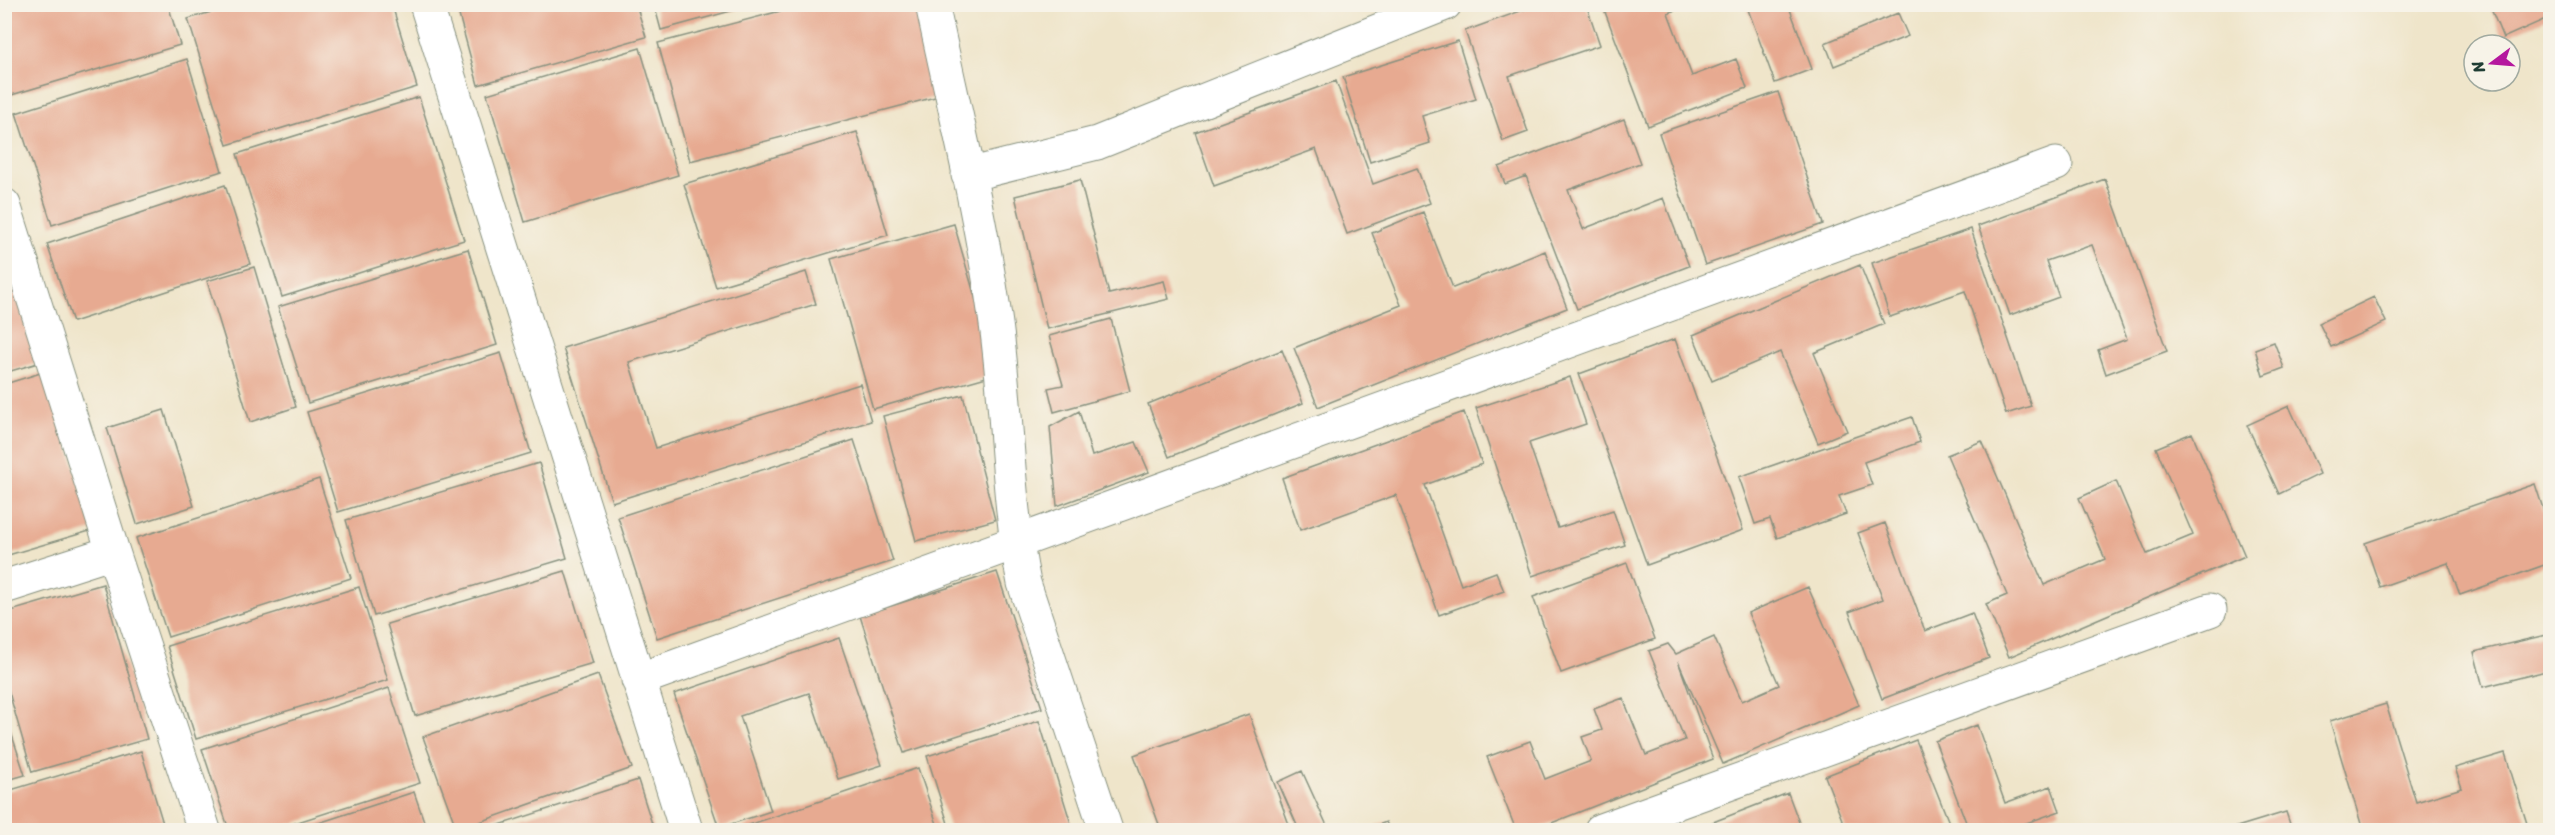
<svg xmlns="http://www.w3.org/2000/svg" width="2555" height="835" font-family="Sriracha,sans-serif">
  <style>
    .building { fill: #e7aa91 }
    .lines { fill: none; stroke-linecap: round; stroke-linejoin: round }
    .minor-casing { stroke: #87917f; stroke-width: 35 }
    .minor { stroke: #fff; stroke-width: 33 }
  </style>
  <rect width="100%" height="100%" fill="#f7f3e8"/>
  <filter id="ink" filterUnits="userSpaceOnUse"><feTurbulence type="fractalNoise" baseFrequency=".0167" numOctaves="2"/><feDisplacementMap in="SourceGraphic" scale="12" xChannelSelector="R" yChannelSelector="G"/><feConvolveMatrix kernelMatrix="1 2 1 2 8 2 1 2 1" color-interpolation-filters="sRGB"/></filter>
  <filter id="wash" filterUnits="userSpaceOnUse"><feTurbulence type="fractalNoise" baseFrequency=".008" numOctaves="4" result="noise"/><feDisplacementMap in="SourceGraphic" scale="24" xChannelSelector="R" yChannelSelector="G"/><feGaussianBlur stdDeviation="1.35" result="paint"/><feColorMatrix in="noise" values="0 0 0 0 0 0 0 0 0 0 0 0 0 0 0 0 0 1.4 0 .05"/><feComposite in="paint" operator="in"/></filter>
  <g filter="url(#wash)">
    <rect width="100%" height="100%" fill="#efe5ca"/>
    <g id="blocks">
      <path class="building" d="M4,4H168L180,45L8,96L4,83Z
        M456,4H636L646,37L478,85Z
        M654,4H753V5L661,30Z
        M807,4H916L939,96L690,161L658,43Z
        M1540,4H1586L1600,45L1509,76L1528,132L1503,141L1465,31Z
        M1602,4H1689L1668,13L1692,76L1736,59L1747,88L1648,126Z
        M1746,4H1788L1812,69L1775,83Z
        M2489,4H2550V17L2503,38Z
        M234,5H392L417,87L227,145L188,19Z
        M1898,13L1908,36L1834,66L1825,43Z
        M1458,41L1476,99L1422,116L1430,143L1370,162L1343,77Z
        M640,48L678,175L525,222L487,94Z
        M187,59L222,171L52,225L16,113Z
        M1336,81L1373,184L1417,168L1430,203L1347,234L1316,149L1214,186L1195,132Z
        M1778,92L1823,224L1705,265L1659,133Z
        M419,97L464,240L282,297L237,154Z
        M1624,119L1640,163L1568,190L1583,229L1663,198L1689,266L1577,309L1526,176L1505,184L1499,167Z
        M857,132L888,235L716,287L684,184Z
        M2105,179L2167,351L2106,374L2098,350L2127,339L2092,245L2046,261L2059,297L2010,315L1978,226Z
        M1080,180L1109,294L1164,281L1169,299L1047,329L1015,196Z
        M225,185L250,264L73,322L47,244Z
        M1423,212L1453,288L1545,251L1567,308L1318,407L1294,348L1401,305L1372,233Z
        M954,224L997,374L873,409L831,259Z
        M1971,229L2031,406L2006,414L1965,291L1890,317L1872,263Z
        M4,249L38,363L4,373Z
        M468,249L497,345L308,403L278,307Z
        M1860,265L1884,324L1814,353L1847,431L1818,443L1780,352L1712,381L1693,335Z
        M254,267L296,407L250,422L207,281Z
        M806,272L816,304L629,362L656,448L860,384L871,421L612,502L563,348Z
        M2374,297L2386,322L2331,347L2319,323Z
        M1111,319L1130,391L1054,412L1048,388L1063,385L1049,336Z
        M1675,339L1743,530L1647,565L1579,374Z
        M2274,342L2284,368L2263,376L2255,349Z
        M1282,350L1303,403L1169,457L1148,404Z
        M501,353L531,453L338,512L307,412Z
        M47,371L93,530L5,556V384Z
        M1570,377L1586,424L1529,443L1558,528L1613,510L1625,545L1532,576L1476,408Z
        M963,395L995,520L916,541L883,416Z
        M2289,406L2320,474L2279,494L2247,425Z
        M164,410L194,506L137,524L107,428Z
        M1079,411L1092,456L1136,442L1149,472L1057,506L1050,427Z
        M1464,412L1482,464L1425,485L1461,585L1496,572L1504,591L1439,615L1396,495L1300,530L1282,478Z
        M1912,417L1920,442L1864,462L1872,485L1839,496L1846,514L1777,538L1770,519L1755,524L1739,477Z
        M2192,433L2245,556L2009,657L1986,604L2007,595L1947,455L1982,441L2044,585L2105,559L2079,498L2116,481L2147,554L2193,535L2156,448Z
        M854,440L893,561L657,638L618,517Z
        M539,463L567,558L374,616L346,520Z
        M319,479L351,578L168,637L136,538Z
        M2535,484L2550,530V563L2460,595L2448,563L2380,587L2365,543Z
        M1885,523L1925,631L1972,613L1989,658L1882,699L1849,612L1883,599L1858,533Z
        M1627,563L1655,639L1561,673L1533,597Z
        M565,571L593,663L415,716L387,624Z
        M997,572L1042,708L904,753L860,616Z
        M103,584L147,739L32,772L4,675V613Z
        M359,587L388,680L196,739L167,646Z
        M1808,587L1859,705L1723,764L1678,661L1713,759L1534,830H1516L1487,757L1530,741L1545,779L1591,761L1582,737L1602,730L1594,709L1623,698L1646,755L1685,740L1649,651L1668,644L1676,654L1714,637L1742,701L1779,685L1748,613Z
        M2550,634V670L2483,687L2474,652Z
        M839,638L882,765L838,779L809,693L740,716L771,811L719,828L674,694Z
        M598,675L632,768L457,830L423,737Z
        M389,688L420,783L273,830H229L202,749Z
        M2386,704L2416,802L2462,788L2455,768L2505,753L2529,830H2351L2362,827L2330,721Z
        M4,711L25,775L4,781Z
        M1249,714L1291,830H1161L1134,755Z
        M1039,721L1073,830H950L927,756Z
        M1977,725L2005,803L2051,786L2060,811L2007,830H1969L1935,741Z
        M1916,740L1952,830H1846L1825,776Z
        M141,751L165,830H4V792Z
        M918,768L939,830H734Z
        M1302,771L1329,830H1299L1278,782Z
        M638,780L654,830H484Z
        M414,792L427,830H297Z
        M1788,793L1800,825L1786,830H1710L1708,824Z
        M2286,812L2292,830H2227Z
        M1386,822L1390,830H1366Z"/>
    </g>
  </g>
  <g filter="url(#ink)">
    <use href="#blocks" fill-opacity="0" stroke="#87917f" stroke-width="1.5"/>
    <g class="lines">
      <g class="minor-casing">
        <path id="minor" d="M426,4L686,830
          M932,4C954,108 980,212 995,317C1008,405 1006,496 1024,583L1106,830
          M968,175L1097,143L1445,4
          M4,205L113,552L204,830
          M4,587L113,552
          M638,680L2056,164
          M1601,830L2210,610"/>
      </g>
      <use href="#minor" class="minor"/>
    </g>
  </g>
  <rect width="2555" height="835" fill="none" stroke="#f7f3e8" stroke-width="24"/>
  <g transform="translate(2492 63) rotate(254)"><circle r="28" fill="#f7f3e8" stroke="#a1aaa0" stroke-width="1.5"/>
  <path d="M0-4.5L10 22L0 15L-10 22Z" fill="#b5179e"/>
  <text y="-9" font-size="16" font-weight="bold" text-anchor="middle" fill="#1f3d34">N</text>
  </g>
</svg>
